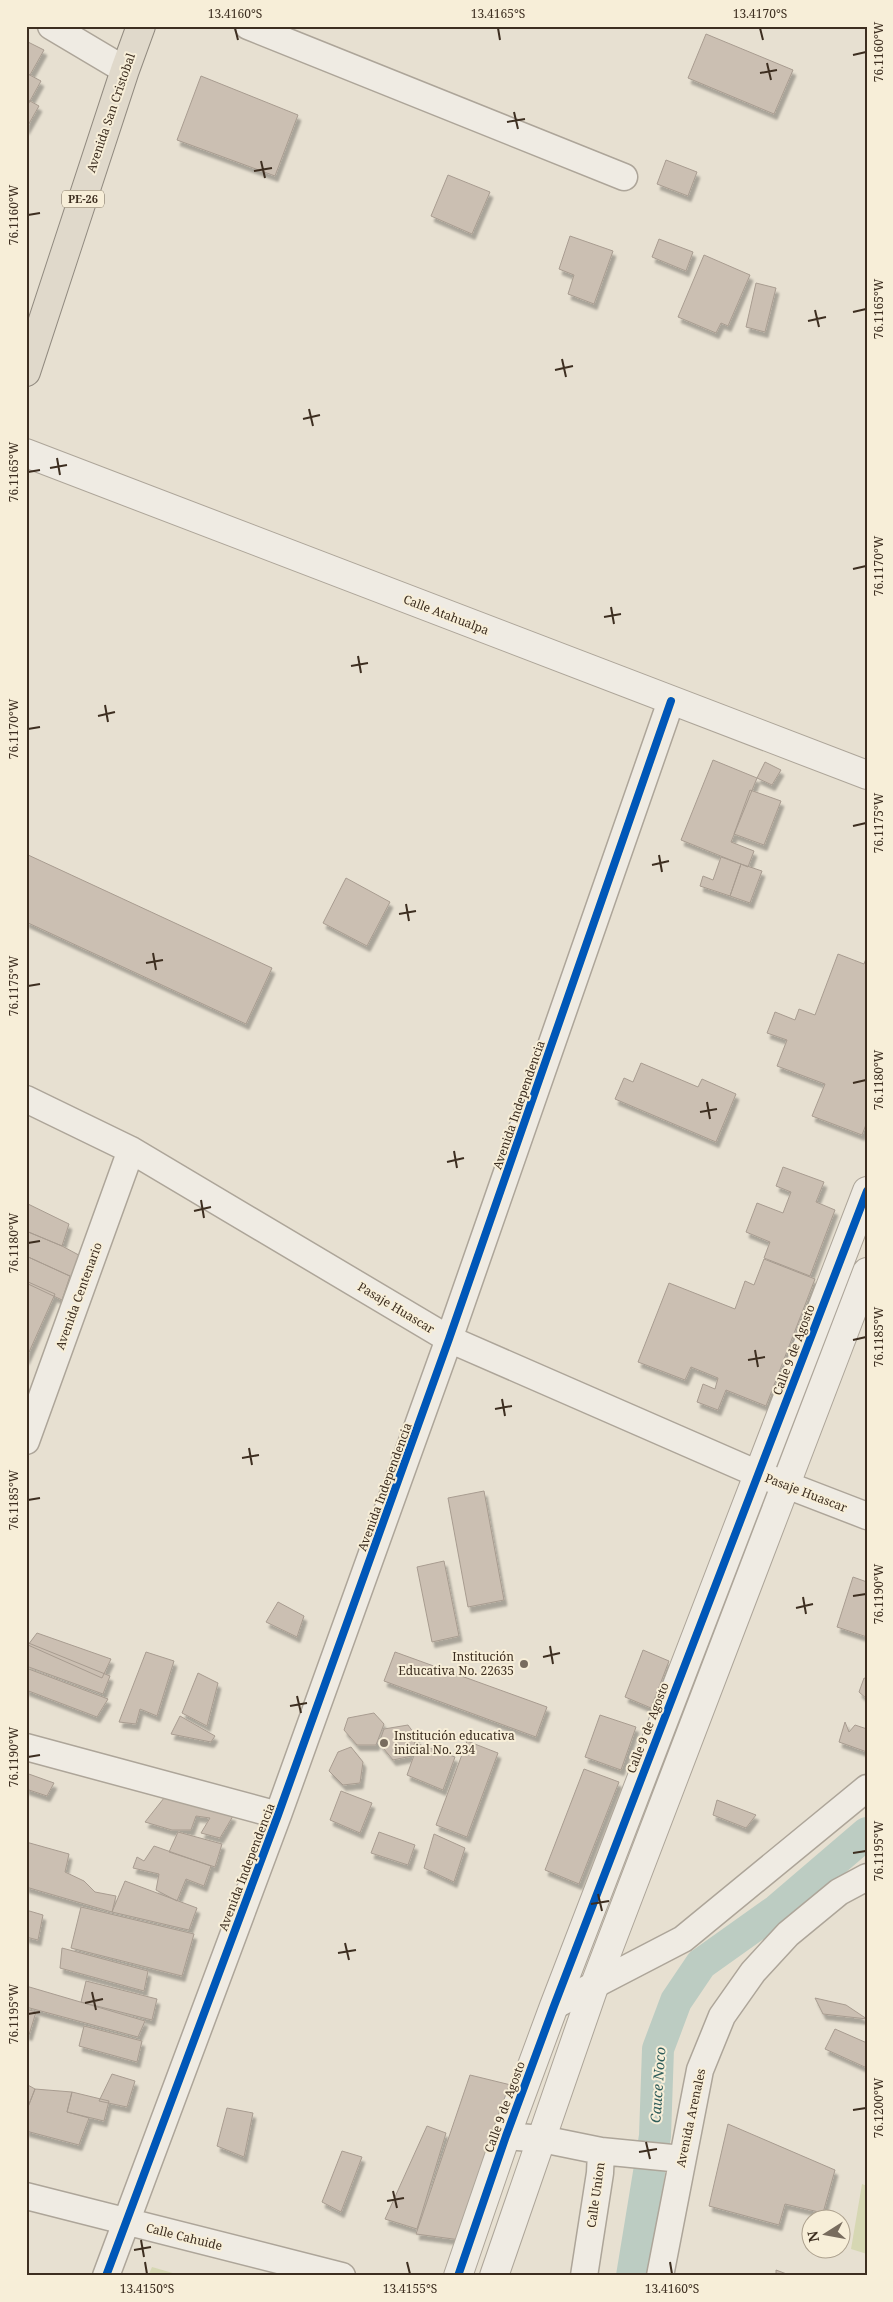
<svg xmlns="http://www.w3.org/2000/svg" width="893" height="2302" font-family="'Noto Serif',serif">
  <style>
    .green { fill: #d6d7b3 }
    .lines { fill: none; stroke-linecap: round; stroke-linejoin: round }
    .canal { stroke: #bcccc2; stroke-width: 32 }
    .building { fill: #cbbfb2; stroke: #a89c90; filter: url(#shadow) }
    .minor-casing { stroke: #ada599; stroke-width: 29 }
    .tertiary-casing { stroke: #ada599; stroke-width: 30 }
    .trunk-casing { stroke: #928b80; stroke-width: 30 }
    .minor { stroke: #efebe3; stroke-width: 26 }
    .tertiary { stroke: #efebe3; stroke-width: 28 }
    .trunk { stroke: #e0d9cb; stroke-width: 28 }
    .cycleway-casing { stroke: #f7eed8; stroke-width: 11 }
    .cycleway { stroke: #0057b8; stroke-width: 8 }
    .ticks { fill: none; stroke: #3d2e20; stroke-width: 2 }
    .poi-dot { fill: #786c5e; stroke: #f7eed8; stroke-width: 2 }
    .labels { text-anchor: middle; stroke-width: 4; stroke-linejoin: round; paint-order: stroke }
    .shield { fill: #f7eed8; stroke: #756857; stroke-width: 1 }
    .shield-label { font-size: 11px; font-weight: bold; fill: #3d2e20 }
    .street-label { font-size: 12px; fill: #3d2e20; stroke: #f7eed8 }
    .poi-label { font-size: 12px; fill: #3d2e20; stroke: #f7eed8; text-anchor: end }
    .water-label { font-size: 14px; font-style: italic; fill: #2f5d5a; stroke: #f7eed8 }
    .neatline { fill: none; stroke: #3d2e20; stroke-width: 2 }
    .ticks-label { font-size: 12px; text-anchor: middle; fill: #3d2e20 }
  </style>
  <defs>
    <filter id="shadow"><feDropShadow dx="3" dy="5.5" stdDeviation="1" flood-color="#0004"/></filter>
  </defs>
  <rect width="100%" height="100%" fill="#e7e0d1"/>
  <path class="green" d="M862,2184L867,2186V2254L851,2249Z
    M152,2267L183,2276H148Z"/>
  <g class="lines">
    <path class="canal" d="M632,2276L655,2136L658,2049L676,2001L701,1964L777,1910L867,1833"/>
  </g>
  <path class="building" d="M706,34L793,70L774,114L688,78Z
    M26,41L44,50L30,75L26,73Z
    M26,73L41,81L30,101L26,99Z
    M201,76L298,115L275,176L177,140Z
    M30,101L39,106L26,129V108Z
    M666,160L697,172L688,196L657,184Z
    M448,175L490,192L472,234L431,216Z
    M570,236L613,251L594,304L568,294L574,275L559,269Z
    M659,239L693,252L686,271L652,257Z
    M704,255L750,275L728,326L721,323L716,333L678,317Z
    M756,283L776,288L765,332L746,327Z
    M713,760L757,778L731,842L754,851L748,867L681,840Z
    M765,762L781,770L772,785L757,778Z
    M750,790L781,801L764,845L734,834Z
    M26,854L272,968L246,1024L26,922Z
    M721,857L741,864L730,896L700,886L703,876L713,880Z
    M741,864L762,871L750,903L730,896Z
    M346,878L390,902L367,946L323,923Z
    M838,954L864,964L867,956V1122L862,1135L812,1116L825,1084L777,1066L787,1040L767,1033L775,1012L795,1020L799,1009L815,1015Z
    M641,1063L698,1087L702,1079L736,1094L716,1142L615,1099L624,1078L633,1082Z
    M783,1167L824,1182L816,1202L835,1210L810,1276L764,1258L770,1242L746,1232L757,1203L783,1213L791,1192L776,1186Z
    M26,1203L69,1224L62,1246L26,1231Z
    M26,1231L62,1246L88,1260L74,1278L26,1256Z
    M26,1256L70,1276L62,1300L26,1283Z
    M764,1259L815,1279L766,1406L726,1390L718,1410L697,1402L703,1384L715,1389L718,1378L691,1367L685,1380L638,1362L669,1283L735,1309L745,1281L754,1285Z
    M26,1281L55,1294L26,1359Z
    M484,1491L504,1600L468,1607L448,1498Z
    M444,1561L459,1636L432,1642L417,1567Z
    M853,1577L867,1582V1637L837,1627Z
    M278,1602L304,1616L297,1637L266,1622Z
    M37,1633L111,1659L102,1678L28,1645Z
    M26,1642L110,1676L103,1694L26,1666Z
    M643,1650L669,1661L651,1708L625,1697Z
    M146,1652L174,1661L157,1716L140,1709L136,1724L119,1722Z
    M395,1652L547,1707L536,1737L384,1681Z
    M26,1668L108,1699L97,1717L26,1690Z
    M198,1673L218,1683L207,1726L182,1713Z
    M864,1678L867,1679V1699L859,1692Z
    M374,1713L384,1724L376,1745H357L344,1730L348,1718Z
    M600,1715L636,1727L621,1770L585,1757Z
    M180,1716L215,1736L211,1742L171,1734Z
    M845,1722L849,1732L855,1725L867,1729V1752L839,1742Z
    M408,1725L416,1736L412,1756L393,1760L379,1743L384,1729Z
    M467,1741L498,1753L467,1837L436,1825Z
    M418,1744L455,1757L443,1790L407,1775Z
    M351,1747L363,1762L360,1783L343,1785L329,1771L338,1752Z
    M584,1769L619,1782L579,1884L545,1870Z
    M26,1773L54,1783L47,1796L26,1789Z
    M341,1791L372,1803L360,1833L330,1820Z
    M168,1793L233,1816L220,1838L201,1833L210,1818L196,1816L191,1830H172L145,1822Z
    M717,1800L756,1815L746,1828L713,1815Z
    M178,1832L222,1844L215,1867L169,1852Z
    M379,1832L415,1845L408,1865L371,1853Z
    M434,1834L465,1848L454,1882L424,1868Z
    M26,1842L69,1854L65,1872L84,1881L95,1892L116,1896L112,1912L26,1887Z
    M154,1846L211,1866L204,1886L186,1879L177,1901L156,1890L159,1874L133,1868L137,1857L144,1861Z
    M125,1881L197,1908L189,1930L112,1912Z
    M81,1907L194,1934L182,1976L71,1948Z
    M26,1910L43,1915L38,1940L26,1937Z
    M62,1948L148,1971L144,1991L60,1968Z
    M86,1981L157,1999L152,2020L81,2002Z
    M26,1986L145,2021L138,2037L26,2007Z
    M815,1998L846,2005L867,2019L823,2014Z
    M26,2009L36,2012L29,2035L26,2034Z
    M84,2026L142,2041L137,2062L79,2046Z
    M835,2029L867,2043V2068L825,2049Z
    M112,2074L135,2081L127,2107L99,2101Z
    M470,2075L515,2086L468,2241L416,2234Z
    M26,2084L35,2089L26,2112Z
    M35,2089L72,2092L67,2112L89,2118L79,2145L26,2131V2112Z
    M72,2092L109,2101L104,2121L67,2112Z
    M227,2108L253,2113L244,2157L217,2146Z
    M728,2124L835,2170L823,2213L785,2204L779,2225L709,2206Z
    M427,2126L446,2133L417,2229L385,2219Z
    M342,2151L362,2157L341,2212L322,2202Z
    M776,2270L792,2276H776Z"/>
  <g class="lines">
    <g class="minor-casing">
      <path id="minor" d="M51,26L125,70
        M248,26L624,177
        M26,1099L131,1150L449,1339L758,1474L867,1516
        M26,1441L131,1150
        M26,1747L278,1815
        M554,2006L683,1939L867,1788
        M506,2136L542,2139L601,2151L600,2173L584,2276
        M601,2151L682,2159
        M26,2196L342,2276
        M106,2276L278,1815L449,1339L671,701
        M660,2276L700,2070L722,2016L753,1972L788,1934L839,1892L867,1877"/>
    </g>
    <g class="tertiary-casing">
      <path id="tertiary" d="M26,453L867,775
        M458,2276L506,2136L554,2006L867,1191
        M494,2276L595,1984L867,1272"/>
    </g>
    <g class="trunk-casing">
      <path id="trunk" d="M26,372L125,70L141,26"/>
    </g>
    <use href="#minor" class="minor"/>
    <use href="#tertiary" class="tertiary"/>
    <use href="#trunk" class="trunk"/>
    <g class="cycleway-casing">
      <path id="cycleway" d="M106,2276L278,1815L449,1339L671,701
        M458,2276L506,2136L554,2006L867,1191"/>
    </g>
    <use href="#cycleway" class="cycleway"/>
  </g>
  <path class="ticks" d="M235,28L238,40M498,28L500,40M760,28L763,40M853,55L866,52M767,63L771,80M760,73L777,70M514,112L518,129M507,122L525,119M261,161L265,178M254,171L272,168M28,215L40,213M815,310L819,327M853,312L866,309M808,321L826,317M562,359L566,377M555,370L573,366M309,409L313,426M303,419L320,415M57,458L60,475M50,468L67,465M28,472L40,470M853,569L866,566M611,607L614,624M604,617L621,614M358,656L361,673M351,666L368,663M105,705L108,722M98,716L115,712M28,729L40,727M853,826L866,823M659,855L662,872M652,865L669,861M406,904L409,921M399,914L416,911M153,953L156,970M146,963L163,960M28,986L40,984M853,1083L866,1080M707,1102L710,1119M700,1112L717,1109M454,1151L457,1168M447,1162L464,1158M201,1200L204,1218M194,1211L211,1207M28,1243L40,1241M853,1340L866,1337M755,1350L758,1367M748,1360L765,1357M502,1399L505,1416M495,1409L512,1406M249,1448L252,1465M242,1458L259,1455M28,1500L40,1498M853,1596L866,1594M803,1597L806,1614M796,1608L813,1604M550,1646L553,1664M543,1657L560,1653M297,1696L301,1713M290,1706L307,1703M28,1757L40,1755M853,1853L866,1851M598,1894L602,1911M591,1904L609,1901M345,1943L349,1960M338,1953L356,1950M92,1992L96,2010M85,2003L103,1999M28,2014L40,2012M853,2110L866,2108M646,2142L650,2159M639,2152L657,2149M393,2191L397,2208M387,2201L404,2198M141,2240L144,2257M134,2250L151,2247M145,2262L147,2274M407,2262L410,2274M670,2262L672,2274"/>
  <g class="poi-dot">
    <circle cx="524" cy="1664" r="5"/>
    <circle cx="384" cy="1743" r="5"/>
  </g>
  <g class="labels">
    <rect class="shield" x="62" y="190.5" width="42" height="17" rx="4"/>
    <g class="shield-label">
      <text x="83" y="203">PE-26</text>
    </g>
    <g class="street-label">
      <text transform="translate(111 113) rotate(-71)" y="4">Avenida San Cristobal</text>
      <text transform="translate(446 615) rotate(21)" y="4">Calle Atahualpa</text>
      <text transform="translate(519 1105) rotate(-71)" y="4">Avenida Independencia</text>
      <text transform="translate(79 1296) rotate(-70)" y="4">Avenida Centenario</text>
      <text transform="translate(396 1308) rotate(31)" y="4">Pasaje Huascar</text>
      <text transform="translate(794 1350) rotate(-69)" y="4">Calle 9 de Agosto</text>
      <text transform="translate(385 1487) rotate(-70)" y="4">Avenida Independencia</text>
      <text transform="translate(806 1493) rotate(21)" y="4">Pasaje Huascar</text>
      <text transform="translate(648 1728) rotate(-69)" y="4">Calle 9 de Agosto</text>
      <text transform="translate(247 1867) rotate(-69)" y="4">Avenida Independencia</text>
      <text transform="translate(505 2107) rotate(-70)" y="4">Calle 9 de Agosto</text>
      <text transform="translate(691 2118) rotate(-78)" y="4">Avenida Arenales</text>
      <text transform="translate(596 2195) rotate(-82)" y="4">Calle Union</text>
      <text transform="translate(184 2237) rotate(14)" y="4">Calle Cahuide</text>
    </g>
    <g class="poi-label">
      <text x="514" y="1661">Institución<tspan x="514" dy="14">Educativa No. 22635</tspan></text>
      <text x="394" y="1740" text-anchor="start">Institución educativa<tspan x="394" dy="14">inicial No. 234</tspan></text>
    </g>
    <g class="water-label">
      <text transform="translate(658 2085) rotate(-86)" y="5">Cauce Noco</text>
    </g>
  </g>
  <rect width="893" height="2302" fill="none" stroke="#f7eed8" stroke-width="55"/>
  <g transform="translate(826 2234) rotate(259)"><circle r="24" fill="#f7eed8" stroke="#ada18e"/>
  <path d="M0-4L9 19L0 12L-9 19Z" fill="#786c5e"/>
  <text y="-8" font-size="14" font-weight="bold" text-anchor="middle" fill="#3d2e20">N</text>
  </g>
  <rect x="28" y="28" width="838" height="2246" class="neatline"/>
  <g class="ticks-label">
    <text x="235" y="18">13.4160°S</text>
    <text x="498" y="18">13.4165°S</text>
    <text x="760" y="18">13.4170°S</text>
    <text transform="translate(879 52) rotate(-90)" y="4">76.1160°W</text>
    <text transform="translate(14 215) rotate(-90)" y="4">76.1160°W</text>
    <text transform="translate(879 309) rotate(-90)" y="4">76.1165°W</text>
    <text transform="translate(14 472) rotate(-90)" y="4">76.1165°W</text>
    <text transform="translate(879 566) rotate(-90)" y="4">76.1170°W</text>
    <text transform="translate(14 729) rotate(-90)" y="4">76.1170°W</text>
    <text transform="translate(879 823) rotate(-90)" y="4">76.1175°W</text>
    <text transform="translate(14 986) rotate(-90)" y="4">76.1175°W</text>
    <text transform="translate(879 1080) rotate(-90)" y="4">76.1180°W</text>
    <text transform="translate(14 1243) rotate(-90)" y="4">76.1180°W</text>
    <text transform="translate(879 1337) rotate(-90)" y="4">76.1185°W</text>
    <text transform="translate(14 1500) rotate(-90)" y="4">76.1185°W</text>
    <text transform="translate(879 1594) rotate(-90)" y="4">76.1190°W</text>
    <text transform="translate(14 1757) rotate(-90)" y="4">76.1190°W</text>
    <text transform="translate(879 1851) rotate(-90)" y="4">76.1195°W</text>
    <text transform="translate(14 2014) rotate(-90)" y="4">76.1195°W</text>
    <text transform="translate(879 2108) rotate(-90)" y="4">76.1200°W</text>
    <text x="147" y="2293">13.4150°S</text>
    <text x="410" y="2293">13.4155°S</text>
    <text x="672" y="2293">13.4160°S</text>
  </g>
</svg>
